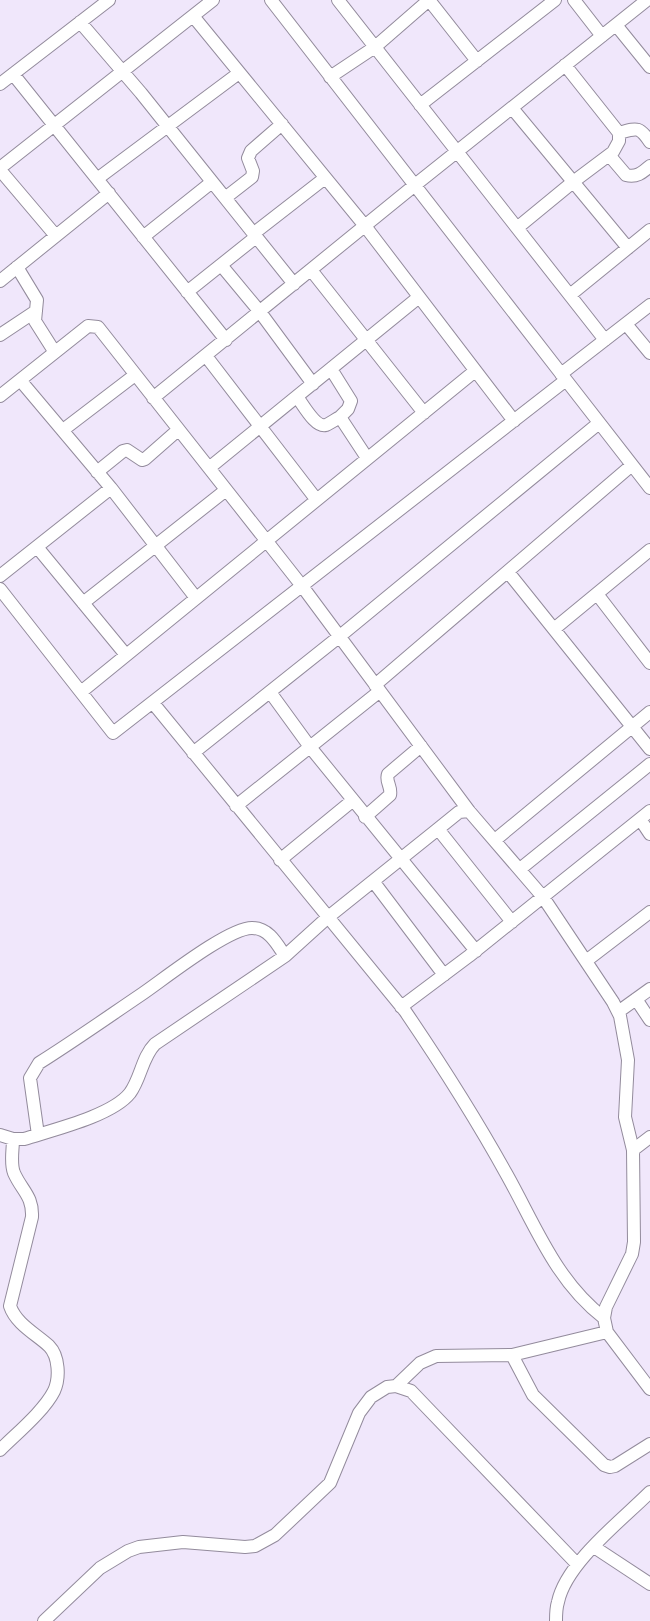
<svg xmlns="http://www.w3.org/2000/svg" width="650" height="1621" font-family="'Source Sans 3',sans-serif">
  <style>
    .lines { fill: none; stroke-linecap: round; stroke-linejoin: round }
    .minor-casing { stroke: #938b9c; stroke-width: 14 }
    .minor { stroke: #fff; stroke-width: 12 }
  </style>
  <rect width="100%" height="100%" fill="#f0e7fb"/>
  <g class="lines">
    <g class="minor-casing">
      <path id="minor" d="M338,0L605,340
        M429,0L477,61
        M574,0L602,36
        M193,16L365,226L514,421
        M80,22L141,93L294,284
        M616,25L650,67
        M13,74L226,340
        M330,77L375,47L429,0
        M0,84L109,0
        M420,105L555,0
        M512,108L628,248
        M619,133C637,128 639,126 650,142
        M609,155L626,175C637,178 643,172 650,166
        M0,168L213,0
        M0,170L56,236
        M97,179L239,73
        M225,198L252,177L253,171L248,158L251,151L282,124
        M517,228L573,182L613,152L619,141V133L565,65
        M253,234L325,178
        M143,237L212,182
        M221,265L260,312L313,384
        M17,267L37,300L35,321L54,351
        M311,270L424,413
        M0,281L109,193
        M187,292L256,237
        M570,295L650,230
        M626,324L650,353
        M0,335L36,311
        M206,356L316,499
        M331,369L351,401L348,409L340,417
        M561,374L650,305
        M20,380L111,488L196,598
        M566,380L650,488
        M0,396L88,326L98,327L302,586L469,811
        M297,397C303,404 315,428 326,425C331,423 336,419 340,417L367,458
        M153,398L415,185L647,0
        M63,430L135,375
        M209,468L419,297
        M97,472L123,451L127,450L142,460L145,459L178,430
        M37,547L126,655
        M508,572L650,749
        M0,576L111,488
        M0,589L113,733L566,380L271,0
        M597,594L650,663
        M83,603L226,490
        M554,629L650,550
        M375,685L632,465
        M81,692L475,371
        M270,692L310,747L476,951
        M153,703L405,1011C441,1064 476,1119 507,1175C536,1227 556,1281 604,1318
        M193,753L340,636L599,423
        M236,806L380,691
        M365,817L390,795C392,787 385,781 388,774L421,746
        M640,819L650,834
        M438,829L512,922
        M495,840L650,712
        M280,860L352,801
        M520,869L650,764
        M373,881L444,975
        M586,961L650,912
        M636,999L650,1020
        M401,1007L469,956L650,811
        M618,1012L650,989
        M0,1135L13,1139H24C52,1130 112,1116 130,1093C141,1078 142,1057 155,1044L285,956L327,918L438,829L459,812L469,811L543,897L613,1002L620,1016L628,1060L625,1117L633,1150L634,1242L632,1254L606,1307L604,1318L607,1332L650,1389
        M38,1135L30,1078L39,1063C74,1041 108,1017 142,994C164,979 228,928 252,928C269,928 277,944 285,956
        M633,1150L650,1137
        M512,1355L533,1395L604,1465L610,1467L615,1466L650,1444
        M396,1386L420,1363L436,1356L512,1355L607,1332
        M0,1450C16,1434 44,1411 54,1391C60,1378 59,1356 49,1346C36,1334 16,1324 10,1306L32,1217C33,1196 22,1191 14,1173C10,1163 13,1150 13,1139
        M594,1547L650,1584
        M44,1621L100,1568L128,1551L139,1547L183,1542L245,1547L255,1546L275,1535L330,1483L359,1413L371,1397L387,1387L396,1386L411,1391L577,1564
        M556,1621C556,1615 556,1608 558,1602C566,1563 622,1520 650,1492"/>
    </g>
    <use href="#minor" class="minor"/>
  </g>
</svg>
